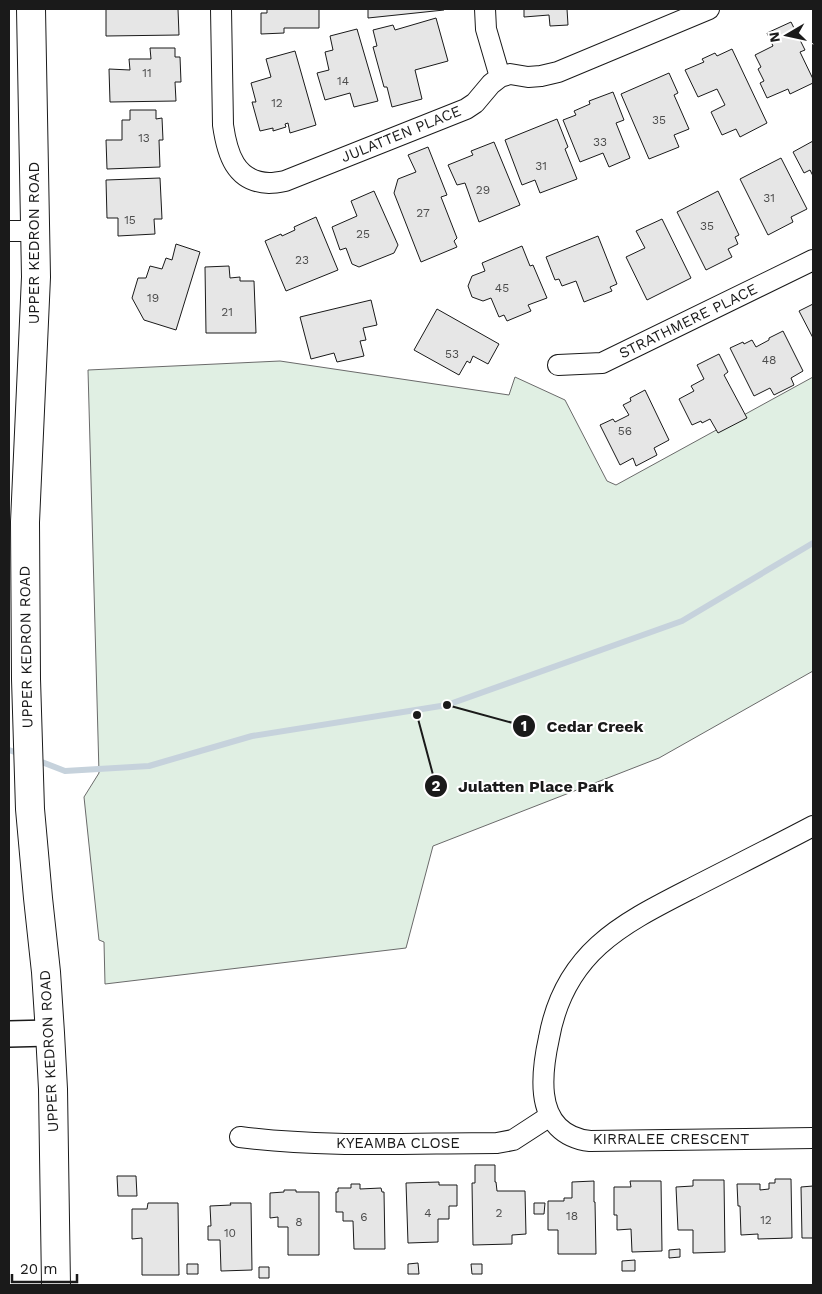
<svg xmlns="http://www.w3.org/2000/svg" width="822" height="1294" font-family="'Work Sans',sans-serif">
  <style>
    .green { fill: #e0efe3; stroke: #6a6a6a }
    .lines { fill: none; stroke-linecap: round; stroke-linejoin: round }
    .stream { stroke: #c6d2dc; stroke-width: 6 }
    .building { fill: #e6e6e6; stroke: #1a1a1a }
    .minor-casing { stroke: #1a1a1a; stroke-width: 22 }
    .tertiary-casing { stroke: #1a1a1a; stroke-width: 28 }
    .secondary-casing { stroke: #1a1a1a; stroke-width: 30 }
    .minor { stroke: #fff; stroke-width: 20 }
    .tertiary { stroke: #fff; stroke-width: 25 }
    .secondary { stroke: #fff; stroke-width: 28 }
    .labels { text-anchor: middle; stroke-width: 4; stroke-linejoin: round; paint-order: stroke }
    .number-label { font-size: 12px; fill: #4d4d4d }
    .street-label { font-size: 15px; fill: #1a1a1a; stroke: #fff }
    .leader { fill: none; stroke: #1a1a1a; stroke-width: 2 }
    .callout-dot { fill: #1a1a1a; stroke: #fff; stroke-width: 2 }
    .mark-label { font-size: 15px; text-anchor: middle; font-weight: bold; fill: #fff }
    .callout-label { font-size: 16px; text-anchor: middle; font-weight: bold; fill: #1a1a1a; stroke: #fff; stroke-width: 4; stroke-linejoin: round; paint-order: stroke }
  </style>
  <rect width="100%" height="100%" fill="#fff"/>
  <path class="green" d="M280,361L509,395L515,377L565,400L607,481L616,485L813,377V671L659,758L433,846L406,948L105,984L104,942L99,940L84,797L99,773L88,370Z"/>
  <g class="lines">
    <path class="stream" d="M9,750L23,755
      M34,759L65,771L149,766L252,736L447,705L682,621L813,543"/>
  </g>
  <path class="building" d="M106,9H178L179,35L106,36Z
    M267,9H319V28H284V33L261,34V13H267Z
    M368,9H444V10L368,18Z
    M524,9H567L568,25L550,26L549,15L524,17Z
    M436,18L448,61L415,70L422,99L392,107L387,87H384L373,47L377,46L373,30L393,25L395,30Z
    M791,22L805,50L800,52L813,79V83L790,94L788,89L767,98L760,83L764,81L758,69L761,67L755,55L773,46L767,33Z
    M357,29L378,101L354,107L350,93L325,100L317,73L329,70L325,52L333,50L330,36Z
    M150,48H175V57H180L181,82H175L176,101L110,102L109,69L130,70L129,59H151Z
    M732,49L767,123L740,137L736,129L722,135L711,112L725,105L717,89L698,97L685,70L704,62L702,59L715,53L717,56Z
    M295,51L316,125L290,133L288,123L285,124L286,127L273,131V128L260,131L252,102H256L251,83L271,77L266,59Z
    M669,73L678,93L674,95L689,129L674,135L679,147L649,159L621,94Z
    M613,92L624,120L616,123L630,158L609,167L603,153L580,162L563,120L576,115L574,111L590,104L589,101Z
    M130,110H156V119L162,118L163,140H159L160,167L107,169L106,140H122V120H130Z
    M557,119L568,147L565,149L577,179L540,193L535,180L522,185L505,140Z
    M813,141V176L810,170L804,173L793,152Z
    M494,142L520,205L479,222L465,183L457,185L448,165L473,155L471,151Z
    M428,147L447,195L441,197L457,238L454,241L457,247L421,262L394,193L398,179L416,172L408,155Z
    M781,158L807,209L791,217L793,222L768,235L740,179Z
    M160,178L162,219H154L155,234L118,236V218H107L106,180Z
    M374,191L398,245L394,253L359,267L352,264L346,248L340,250L332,227L357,216L351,201Z
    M718,191L739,235L735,237L738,244L728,249L732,257L706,270L677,212Z
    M316,217L338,270L286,291L265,241L281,234L282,236L295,230L294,227Z
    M662,219L691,278L647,300L626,257L645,248L636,231Z
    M598,236L617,284L610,287L612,291L584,302L576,281L562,286L559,279L555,280L546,257Z
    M176,244L200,252L176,330L144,320L132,298L138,278H146L150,266L162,269L166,258L172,260Z
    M522,246L530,266L533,265L547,298L528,305L531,311L507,321L504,315L499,317L491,298L483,301L472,297L468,286L472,276L485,271L482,263Z
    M229,266L230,278L240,277V281H254L256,333H206L205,267Z
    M371,300L377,325L363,328L366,340L360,341L364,356L337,362L334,353L311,359L300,317Z
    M813,304V338L799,311Z
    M437,309L499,344L488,364L473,356L470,363L467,361L459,375L414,350Z
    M783,331L803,371L791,378L794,385L774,395L770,388L754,396L730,348L743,342L744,344L752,340L756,347L769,340V338Z
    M719,354L728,372L724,375L747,418L718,433L710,419L702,423L701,421L692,425L679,399L694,391L691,386L704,379L697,365Z
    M645,390L669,440L654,448L657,455L636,466L633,458L620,465L600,425L613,419L615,422L629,415L623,405L631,401L630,398Z
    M475,1165H495V1182H496L497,1191H525L526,1234L512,1235V1244L473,1245L472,1183H475Z
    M117,1176H136L137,1196H118Z
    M775,1179H791L792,1238L758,1239V1234L741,1235L740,1206H738L737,1184H760V1190L769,1189V1183H775Z
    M693,1180H724L725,1252L693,1253V1230H678L676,1187L693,1186Z
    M594,1181V1202H595L596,1254H558V1230H548V1201H564V1198H572V1182Z
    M630,1181H661L662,1251L632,1252L631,1229L617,1230V1215H614V1187H631Z
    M439,1182V1185H457V1206H449V1219H438V1242L408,1243L406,1183Z
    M351,1184H360V1189L381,1188L382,1192H384L385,1249H354L353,1221H343V1212H336V1192H338V1188H351Z
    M813,1186V1238H802L801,1187Z
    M284,1190H296V1192H319V1255H288V1227H278V1217L270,1218V1193L284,1192Z
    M148,1203H178L179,1275H142V1238L132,1239V1209H147Z
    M230,1203H251L252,1270L221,1271L220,1240H208V1226H211L210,1206L231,1205Z
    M534,1203H545L544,1214H534Z
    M680,1249V1257L669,1258V1250Z
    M635,1260V1271H622V1261Z
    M418,1263L419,1274H408V1264Z
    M187,1264H198V1274H187Z
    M471,1264H482V1274H472Z
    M259,1267H269V1278H259Z"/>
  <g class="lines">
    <g class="minor-casing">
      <path id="minor" d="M221,9L223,125C227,153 235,182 269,183C274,183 280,182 285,181L466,109L475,103L491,84L500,77L510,74L528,77L541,76L558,72L709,9
        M485,9L486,29L500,77
        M9,231H35
        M558,365L602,363L813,260
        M813,826C775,846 737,865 698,885C626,922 565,949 549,1038C545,1056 542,1076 544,1094C547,1121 563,1138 590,1141L813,1138
        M240,1137C324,1148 412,1143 497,1143L513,1140L550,1116"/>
    </g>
    <g class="tertiary-casing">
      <path id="tertiary" d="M9,1034L50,1033"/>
    </g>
    <g class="secondary-casing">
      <path id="secondary" d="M31,9L36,277L25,522L26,679L30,809L38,898L46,972L50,1033L53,1089L56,1285"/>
    </g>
    <use href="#minor" class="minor"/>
    <use href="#tertiary" class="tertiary"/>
    <use href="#secondary" class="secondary"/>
  </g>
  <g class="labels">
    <g class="number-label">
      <text x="147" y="77">11</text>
      <text x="343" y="85">14</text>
      <text x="277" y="107">12</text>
      <text x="659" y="124">35</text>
      <text x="144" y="142">13</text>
      <text x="600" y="146">33</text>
      <text x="541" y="170">31</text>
      <text x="483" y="194">29</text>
      <text x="769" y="202">31</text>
      <text x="423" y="217">27</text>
      <text x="130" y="224">15</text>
      <text x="707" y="230">35</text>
      <text x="363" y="238">25</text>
      <text x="302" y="264">23</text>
      <text x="502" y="292">45</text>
      <text x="153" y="302">19</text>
      <text x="227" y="316">21</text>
      <text x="452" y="358">53</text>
      <text x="769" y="364">48</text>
      <text x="625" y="435">56</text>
      <text x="428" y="1217">4</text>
      <text x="499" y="1217">2</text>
      <text x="572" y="1220">18</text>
      <text x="364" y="1221">6</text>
      <text x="766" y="1224">12</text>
      <text x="299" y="1226">8</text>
      <text x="230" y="1237">10</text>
    </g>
    <g class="street-label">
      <text transform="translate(401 134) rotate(-22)" y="5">JULATTEN PLACE</text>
      <text transform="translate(34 243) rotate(-90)" y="5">UPPER KEDRON ROAD</text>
      <text transform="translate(688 321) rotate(-26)" y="5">STRATHMERE PLACE</text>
      <text transform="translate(26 647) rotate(-91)" y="5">UPPER KEDRON ROAD</text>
      <text transform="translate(49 1051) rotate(-93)" y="5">UPPER KEDRON ROAD</text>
      <text x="671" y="1144">KIRRALEE CRESCENT</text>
      <text x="398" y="1148">KYEAMBA CLOSE</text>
    </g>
  </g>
  <path class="leader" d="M447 705L524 726M417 715L436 786"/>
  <g class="callout-dot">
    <circle cx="447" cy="705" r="5"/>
    <circle cx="417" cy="715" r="5"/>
    <circle cx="524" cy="726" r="12"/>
    <circle cx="436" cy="786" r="12"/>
  </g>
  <g class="mark-label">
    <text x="524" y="731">1</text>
    <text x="436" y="791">2</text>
  </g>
  <g class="callout-label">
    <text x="595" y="732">Cedar Creek</text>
    <text x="536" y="792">Julatten Place Park</text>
  </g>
  <rect width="822" height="1294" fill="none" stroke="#1a1a1a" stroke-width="20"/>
  <g transform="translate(787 35) rotate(261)" stroke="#ffffff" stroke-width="4" paint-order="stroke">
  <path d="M0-4L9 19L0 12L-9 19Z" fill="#1a1a1a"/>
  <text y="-8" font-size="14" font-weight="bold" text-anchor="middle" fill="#1a1a1a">N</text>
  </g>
  <path d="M12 1274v8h65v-8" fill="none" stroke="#1a1a1a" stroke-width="2.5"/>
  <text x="20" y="1274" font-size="15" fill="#1a1a1a" stroke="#ffffff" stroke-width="4" paint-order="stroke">20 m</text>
</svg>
